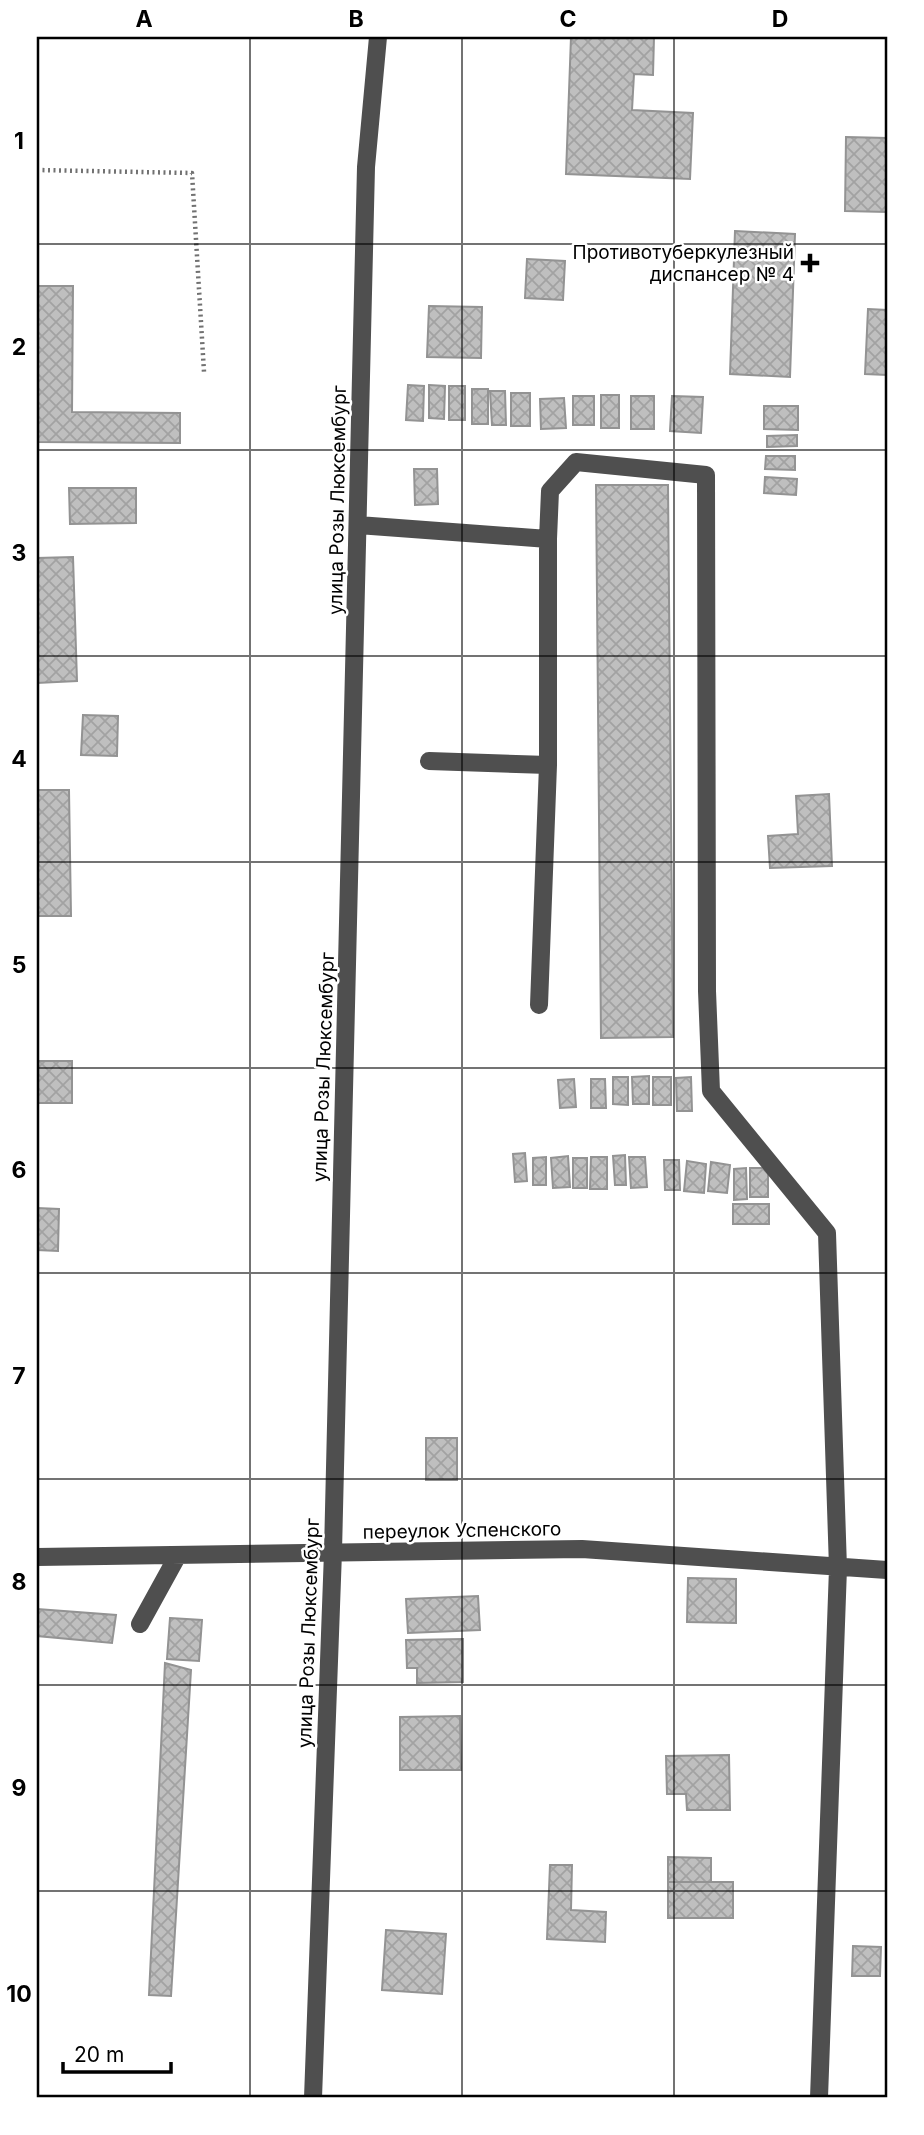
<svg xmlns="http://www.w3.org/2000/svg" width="924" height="2135" font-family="Inter,sans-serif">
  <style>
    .building { fill: url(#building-cross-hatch); stroke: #939393; stroke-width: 2 }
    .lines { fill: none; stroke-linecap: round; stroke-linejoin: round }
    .path { stroke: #717171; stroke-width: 4.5; stroke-dasharray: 2 3.5; stroke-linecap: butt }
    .minor { stroke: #4f4f4f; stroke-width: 18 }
    .grid { fill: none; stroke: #000; stroke-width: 2; stroke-opacity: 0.55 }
    .poi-dot { fill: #000; stroke: #fff; stroke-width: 2.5 }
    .labels { text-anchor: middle; stroke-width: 5; stroke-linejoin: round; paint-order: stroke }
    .poi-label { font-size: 19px; fill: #000; stroke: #fff; text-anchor: end }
    .street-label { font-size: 19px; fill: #000; stroke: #fff }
    .neatline { fill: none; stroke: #000; stroke-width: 2.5 }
    .grid-label { font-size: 23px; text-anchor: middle; font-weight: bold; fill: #000 }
  </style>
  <defs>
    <pattern id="building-cross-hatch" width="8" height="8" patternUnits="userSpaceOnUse" patternTransform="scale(1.75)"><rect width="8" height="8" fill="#bfbfbf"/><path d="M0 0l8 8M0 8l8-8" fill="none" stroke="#a2a2a2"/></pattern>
  </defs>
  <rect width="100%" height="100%" fill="#fff"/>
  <path class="building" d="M571,37H654L653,75L634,74L632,110L693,113L690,179L566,174Z
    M846,137L887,138V212L845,211Z
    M735,231L795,234L790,377L730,374Z
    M527,259L565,261L563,300L525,298Z
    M37,286H73L72,412L180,413V443L37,442Z
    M429,306L482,307L481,358L427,357Z
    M868,309L887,310V375L865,374Z
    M408,385L424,386L423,421L406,420Z
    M429,385L445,386L444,419L429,418Z
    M449,386H465V420H449Z
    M472,389H488V424H472Z
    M490,391H505L506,425H492Z
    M511,393H530V426H511Z
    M601,395H619V428H601Z
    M573,396H594V425H573Z
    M631,396H654V429H631Z
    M672,396L703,397L701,433L670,431Z
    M564,398L566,428L541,429L540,399Z
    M764,406H798V430L764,429Z
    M797,435V446L767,447V436Z
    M766,456H795V470L765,469Z
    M414,469H437L438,504L415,505Z
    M765,477L797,479L796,495L764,493Z
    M596,485H668L673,1037L601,1038Z
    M69,488H136V523L70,524Z
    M73,557L77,681L37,683V558Z
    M83,715L118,716L117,756L81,755Z
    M37,790H69L71,916H37Z
    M829,794L832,866L770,868L768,836L798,834L796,796Z
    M37,1061H72V1103H37Z
    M649,1076V1104H633L632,1077Z
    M613,1077H628V1105L613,1104Z
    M653,1077H671V1105H653Z
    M691,1077L692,1111H677L676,1078Z
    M574,1079L576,1107L560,1108L558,1080Z
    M591,1079H605L606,1108H591Z
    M525,1153L527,1181L515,1182L513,1154Z
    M625,1155L626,1185H615L613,1156Z
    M568,1156L570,1187L553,1188L551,1158Z
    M546,1157V1185H533V1158Z
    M591,1157H607V1189H590Z
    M629,1157H645L647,1187L631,1188Z
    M573,1158H587V1188H573Z
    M664,1160H679L680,1190H665Z
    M687,1161L706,1164L704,1193L684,1191Z
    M711,1162L730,1165L727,1193L708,1191Z
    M746,1168L747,1199L734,1200V1169Z
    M750,1168H768V1197H750Z
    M733,1204H769V1224H733Z
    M37,1208L59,1209L58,1251L37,1250Z
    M426,1438H457V1480H426Z
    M688,1578L736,1579V1623L687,1622Z
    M478,1596L480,1630L408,1633L406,1599Z
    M37,1609L116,1615L112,1643L37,1636Z
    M170,1618L202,1620L199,1661L167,1659Z
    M463,1639V1682L417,1683V1668H407L406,1640Z
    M165,1663L191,1670L171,1996L149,1995Z
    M460,1716L461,1770H400V1717Z
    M729,1755L730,1810H687L686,1794H667L666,1756Z
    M668,1857L711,1858V1882H668Z
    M550,1865H572L571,1910L606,1912L605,1942L547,1939Z
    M668,1882H733V1918H668Z
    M386,1930L446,1934L442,1994L382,1990Z
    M853,1946L881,1947L880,1976H852Z"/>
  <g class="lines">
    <path class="path" d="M37,170L192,173L204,372"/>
    <path class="minor" d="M358,525L548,539
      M429,761L548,765
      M539,1005L548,765V539L550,491L576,462L706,475L707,991L711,1091L827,1233L838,1568L819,2098
      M37,1557L582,1549L887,1570
      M140,1624L178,1555
      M313,2098L333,1552L366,167L378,37"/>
  </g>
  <path class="grid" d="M250,37V2098M462,37V2098M674,37V2098M37,244H887M37,450H887M37,656H887M37,862H887M37,1068H887M37,1273H887M37,1479H887M37,1685H887M37,1891H887"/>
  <path class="poi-dot" d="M806.5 252.5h7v7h7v7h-7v7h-7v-7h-7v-7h7z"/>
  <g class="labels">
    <g class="poi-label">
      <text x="794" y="259">Противотуберкулезный<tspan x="794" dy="22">диспансер № 4</tspan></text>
    </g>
    <g class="street-label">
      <text transform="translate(337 500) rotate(-89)" y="7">улица Розы Люксембург</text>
      <text transform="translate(323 1067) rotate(-88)" y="7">улица Розы Люксембург</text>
      <text transform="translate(462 1530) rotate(-1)" y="7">переулок Успенского</text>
      <text transform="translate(308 1633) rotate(-88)" y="7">улица Розы Люксембург</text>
    </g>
  </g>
  <rect width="924" height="2135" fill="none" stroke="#ffffff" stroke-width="77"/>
  <path d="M63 2062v10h108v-10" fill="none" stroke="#000000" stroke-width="3.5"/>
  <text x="74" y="2062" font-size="21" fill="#000000" stroke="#ffffff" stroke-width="5" paint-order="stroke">20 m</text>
  <rect x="38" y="38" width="848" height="2058" class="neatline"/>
  <g class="grid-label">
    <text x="144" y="27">A</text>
    <text x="356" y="27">B</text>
    <text x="568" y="27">C</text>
    <text x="780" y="27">D</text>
    <text x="19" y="149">1</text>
    <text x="19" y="355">2</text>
    <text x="19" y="561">3</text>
    <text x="19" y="767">4</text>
    <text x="19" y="973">5</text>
    <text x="19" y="1178">6</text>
    <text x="19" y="1384">7</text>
    <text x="19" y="1590">8</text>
    <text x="19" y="1796">9</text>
    <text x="19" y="2002">10</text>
  </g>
</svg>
